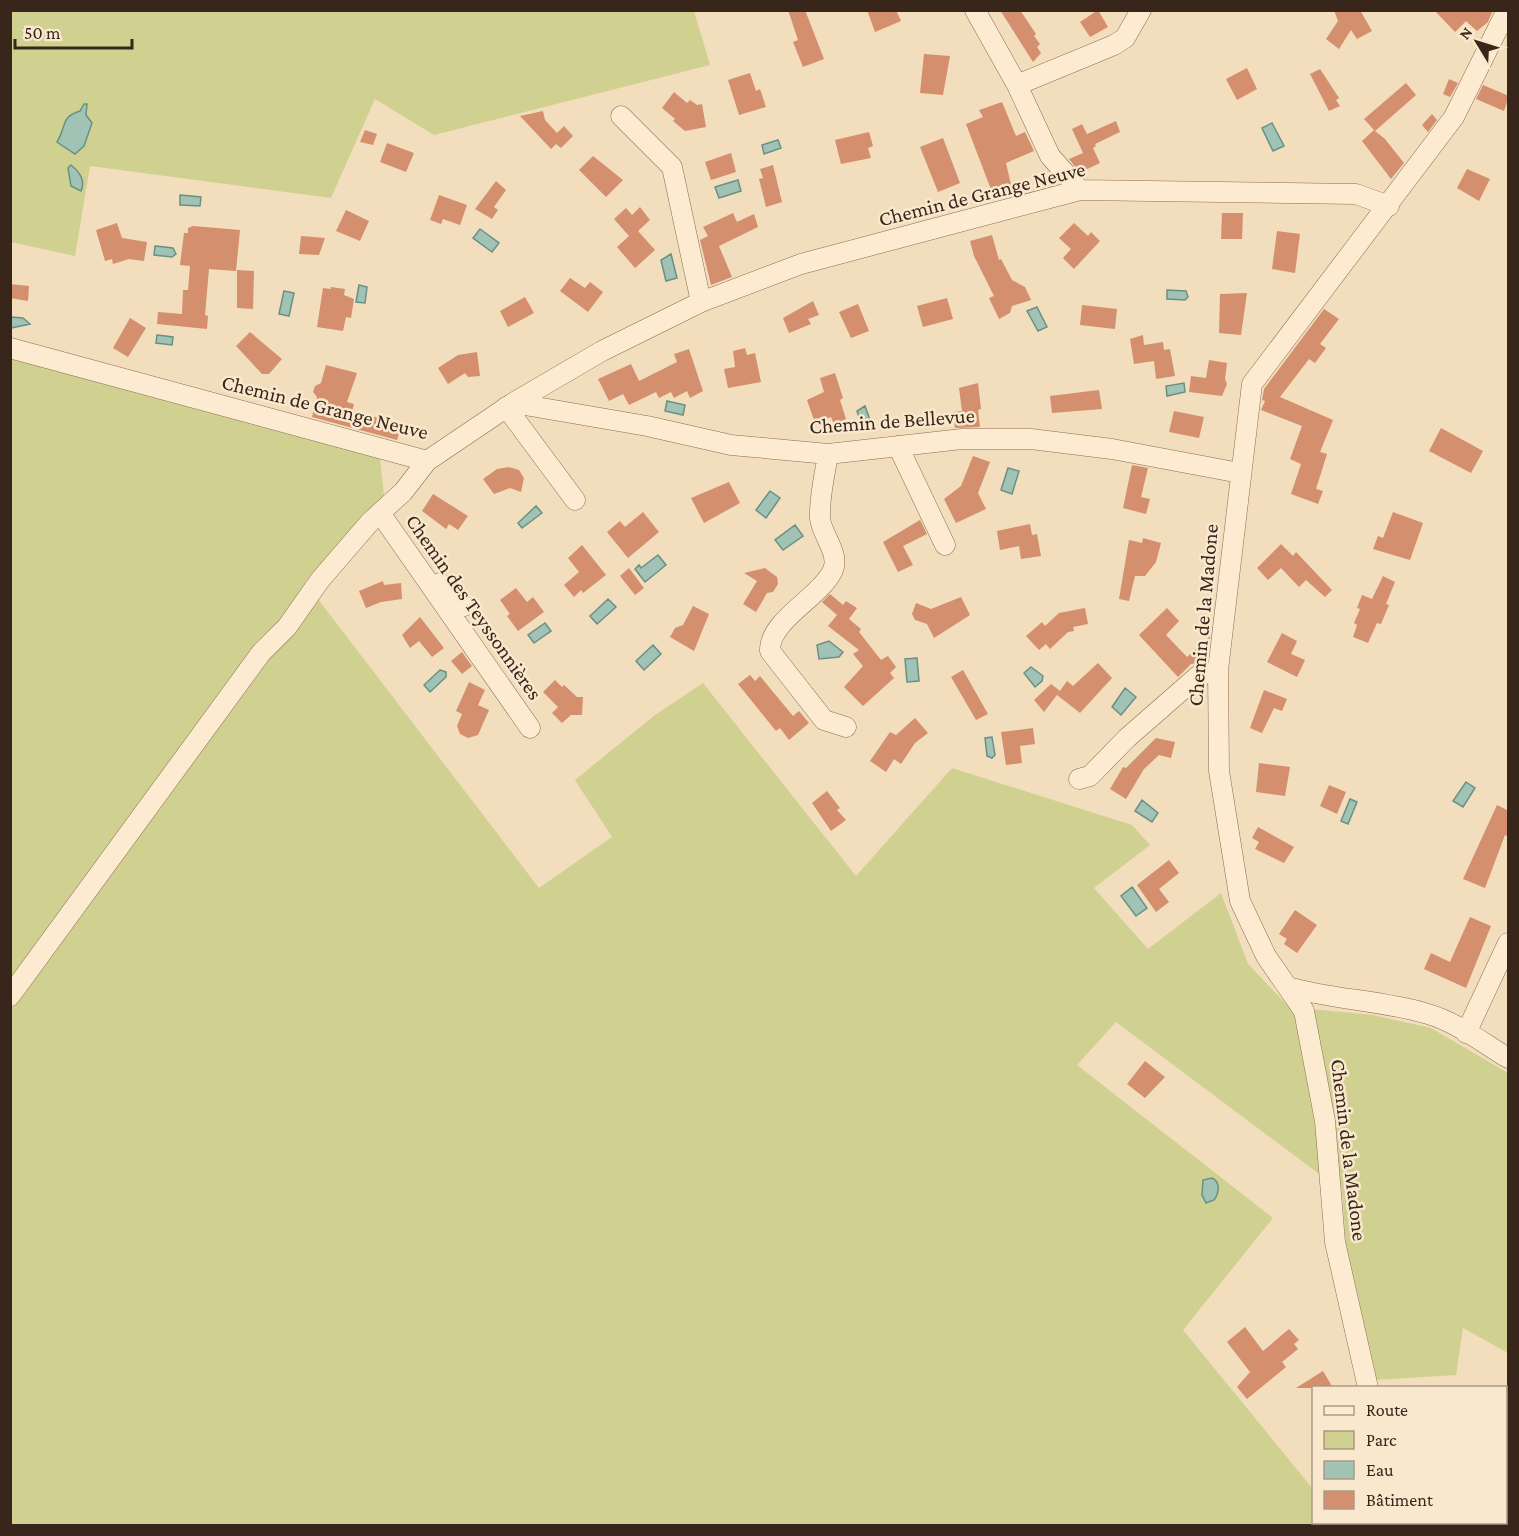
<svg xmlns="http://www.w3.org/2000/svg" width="1519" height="1536" font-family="'Crimson Pro',serif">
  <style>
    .green { fill: #d0d190 }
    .water { fill: #a1c3b6; stroke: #689183; stroke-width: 1.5 }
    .building { fill: #d48f6f }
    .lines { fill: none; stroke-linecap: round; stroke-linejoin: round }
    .minor-casing { stroke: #8c6c54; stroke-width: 21 }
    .minor { stroke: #fcebd1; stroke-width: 20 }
    .labels { text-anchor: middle; stroke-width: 5; stroke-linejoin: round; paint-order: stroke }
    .street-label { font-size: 21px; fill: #39261b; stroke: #f9e8cd }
  </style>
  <rect width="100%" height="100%" fill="#f2ddbd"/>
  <path class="green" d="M11,11H694L710,65L434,135L375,99L331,198L90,166L75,256L11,242Z
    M10,355L380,458L384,496L305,582L539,888L612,837L575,780L655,715L703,683L856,876L952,768L1132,825L1150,845L1094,888L1148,949L1221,893L1248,964L1289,1007L1373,1015L1431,1028L1508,1073V1353L1463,1328L1456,1375L1374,1380L1346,1248L1342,1191L1116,1022L1077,1065L1273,1218L1183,1330L1313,1489L1314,1522L1338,1523L1340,1525H11Z"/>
  <path class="water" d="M84,104H87L86,115L92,123L84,146L75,154L57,142C67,126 60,117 80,111Z
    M1272,123L1284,146L1273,151L1262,128Z
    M778,140L781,148L764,154L762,145Z
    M71,165C80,172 86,180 81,191L71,186L68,168Z
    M738,180L741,191L719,198L715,187Z
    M180,195L201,197L200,206L180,205Z
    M480,229L499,243L492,252L473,238Z
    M155,246L173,248L176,254L172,257L154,255Z
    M671,254L677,278L666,281L661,260Z
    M359,285L367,287L365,303L356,302Z
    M1167,290L1186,291L1188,297L1185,300L1167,299Z
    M284,291L294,293L289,316L279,314Z
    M1037,307L1047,327L1038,331L1027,311Z
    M11,317L23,318L30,324L11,328Z
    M157,335L173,337L172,345L156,343Z
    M1184,383L1185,392L1167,396L1166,386Z
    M667,401L685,405L683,415L665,411Z
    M865,406L873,428L864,431L857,411Z
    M1008,468L1019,471L1012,494L1001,490Z
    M770,491L780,498L766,518L756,510Z
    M536,506L542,513L522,528L518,523Z
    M795,525L803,536L783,550L775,540Z
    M658,555L666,565L645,582L635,569L639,565L641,568Z
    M608,599L616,607L597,624L590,616Z
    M545,623L551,631L534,643L528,635Z
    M829,641L843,652L839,657L819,659L817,645Z
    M653,645L661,654L644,670L636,661Z
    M917,658L919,681L907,682L905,659Z
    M1031,667L1043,676L1042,681L1035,687L1024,673Z
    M440,670L446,672V677L430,692L424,685Z
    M1125,688L1136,697L1121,715L1112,707Z
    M992,737L995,755L992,758L987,756L985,738Z
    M1466,782L1475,788L1463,807L1453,801Z
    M1350,799L1357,802L1348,824L1341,821Z
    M1142,800L1158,813L1152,822L1135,811Z
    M1132,887L1147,908L1136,916L1121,896Z
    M1212,1178C1221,1182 1219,1193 1214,1200L1206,1203L1202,1195L1203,1180Z"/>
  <path class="building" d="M788,10H805L824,59L803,67L793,42L798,40Z
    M867,10H896L901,21L875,32Z
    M1000,10H1020L1036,34L1034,36L1040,44L1037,47L1041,53L1033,62Z
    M1098,10L1108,27L1090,37L1080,22Z
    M1334,10H1360L1372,31L1357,39L1351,30L1339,49L1326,39L1338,21Z
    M1434,10H1493L1488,22L1477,31L1466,21L1455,32Z
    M924,54L950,56L943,95L920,93Z
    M1247,68L1257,89L1237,100L1226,79Z
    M1320,69L1339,98L1336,100L1340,106L1329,111L1310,74Z
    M750,73L756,91L760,89L766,107L739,115L728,80Z
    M1449,79L1458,83L1450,97L1443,94Z
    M1406,83L1416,95L1375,131L1385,139L1404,163L1391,179L1362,141L1374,130L1364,119Z
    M1483,85L1509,96L1504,111L1476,99Z
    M674,92L687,103L690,100L697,105L702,104L706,127L685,131L673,121L675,119L662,108Z
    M1002,102L1016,136L1025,132L1034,151L1006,163L1013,193L995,200L966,124L983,117L979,110Z
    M543,111L545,120L557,133L564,126L573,136L561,148L556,144L551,149L520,116Z
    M1432,114L1437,120L1428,132L1422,125Z
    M1116,121L1120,132L1095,144L1096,146L1093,148L1100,163L1083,171L1076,168L1069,159L1083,153L1072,129L1082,124L1087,134Z
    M365,130L377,134L373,145L360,142Z
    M869,132L873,146L868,148L871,158L841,164L835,140Z
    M943,138L960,183L938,192L920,147Z
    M387,143L414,153L406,172L380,162Z
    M731,153L736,172L711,180L705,162Z
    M593,156L623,180L606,197L579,170Z
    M773,165L782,202L766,207L759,179L763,178L760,169Z
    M1467,169L1490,179L1479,201L1457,188Z
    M496,181L506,190L494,207L498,210L492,219L475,209Z
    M439,195L467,205L460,225L443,219L441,224L430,220Z
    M640,207L650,220L638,231L655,250L635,268L617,247L629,236L614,219L626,208L632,215Z
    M346,210L369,221L360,241L336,231Z
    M733,213L737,222L754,214L758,227L719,246L732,277L711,285L700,240L708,236L703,227Z
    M1222,213H1243L1242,239H1221Z
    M117,223L122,238L147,242L144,261L129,259L113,264L112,259L105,261L96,230Z
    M1074,223L1088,236L1091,232L1100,241L1074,269L1063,258L1071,249L1059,238Z
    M193,226L240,230L236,271L209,269L205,315L208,316L207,329L157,324L158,312L182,314L183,290H188L190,266L180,265L184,233H188V228Z
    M1277,231L1300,234L1295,273L1272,269Z
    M992,235L999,260L1001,259L1012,280L1025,287L1031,300L1012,306L1010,313L999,319L989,298L994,296L974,256L970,241Z
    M301,236L325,238L319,255L299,254Z
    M237,270L254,271L253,309L237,308Z
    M570,278L585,288L590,282L603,292L588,312L560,291Z
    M10,284L29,286L28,301L10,298Z
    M331,287L345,289L344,295L354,299L351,318L346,317L343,331L317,327L323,288L331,289Z
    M1247,293L1241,335L1219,333L1220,294Z
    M525,297L534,313L508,327L500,311Z
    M947,298L953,319L923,327L917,306Z
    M813,301L819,315L808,319L811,324L789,333L783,318Z
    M858,304L869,331L851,338L839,312Z
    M1082,305L1117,309L1115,329L1080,325Z
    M1324,309L1339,319L1320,344L1326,348L1315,363L1309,359L1280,397L1333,420L1320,452L1327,454L1316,489L1323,491L1318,504L1291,494L1301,464L1290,459L1302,426L1261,410L1265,401L1262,400L1264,389Z
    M130,318L146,328L128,357L113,348Z
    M250,332L282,359L269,374H262L236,346Z
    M1143,335L1144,345L1163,342L1164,350L1170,349L1175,376L1156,379L1154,361L1134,364L1130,339Z
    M745,348L747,355L755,353L761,382L728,388L724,369L735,367L733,351Z
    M689,349L703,391L690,398L687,391L674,398L671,392L659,398L656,392L629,405L623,394L609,401L598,379L631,364L639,381L677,362L674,354Z
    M477,352L480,376L468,377L465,373L448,384L438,368L458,355Z
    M1209,360L1227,363L1225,379L1227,384L1222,396L1189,392L1191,376L1206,378Z
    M326,365L357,373L347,402L354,404L352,411L402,424L397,440L312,417L317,397L313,392L315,386L321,383Z
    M835,373L843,398L840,400L846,419L834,424L831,417L815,423L807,400L824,392L820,378Z
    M978,383L981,409L978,410L980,427L955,428L953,412L962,411L959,388Z
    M1099,390L1102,409L1052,413L1050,396Z
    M1174,411L1204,417L1199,438L1169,432Z
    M1441,428L1483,451L1471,473L1429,451Z
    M973,456L990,462L978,493L986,509L956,523L944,499L961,486Z
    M1132,465L1148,468L1141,497L1150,499L1146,514L1123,508Z
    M509,467L519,470L524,478L521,492L510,488L494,494L483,479L497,469Z
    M729,482L740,503L704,523L691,498Z
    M433,494L468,516L458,530L449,524L446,529L422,511Z
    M643,512L659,532L628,558L607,532L620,521L625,527Z
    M1393,512L1423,523L1410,560L1373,549L1378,536L1383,538Z
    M920,520L927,534L903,546L913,565L898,572L883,542Z
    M1030,524L1032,535L1037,534L1041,556L1021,559L1019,546L1000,550L997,531Z
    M1143,538L1161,543L1156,562L1145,576H1135L1129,601L1119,599L1129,540L1142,543Z
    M1281,544L1293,556L1296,552L1332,590L1325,597L1306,580L1299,587L1281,568L1268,580L1257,568Z
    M582,545L606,575L583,593L581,590L574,597L564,585L579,572L568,558Z
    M629,568L644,588L635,595L620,576Z
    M765,568L777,577L778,584L773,592L767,593L756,612L743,604L757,581L744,573Z
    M1383,576L1395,582L1386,604L1389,605L1381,624L1377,623L1368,643L1353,637L1357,625L1354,623L1360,609L1357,608L1362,595L1372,599Z
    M383,581L384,585L401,583L402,599L381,602L366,608L359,591Z
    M516,588L527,602L533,597L544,612L518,631L507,616L510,614L500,600Z
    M830,594L843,605L846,601L857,608L849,619L861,629L859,632L881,660L888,656L896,667L890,673L894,678L863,706L844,687L863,666L853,654L859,650L828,626L837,615L822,602Z
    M961,597L970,615L934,638L927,624L915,620L912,614L916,603L931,609Z
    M693,606L709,614L694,651L670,637L675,628L683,625Z
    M1085,608L1088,624L1073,627L1074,631L1068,632L1050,649L1046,644L1039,650L1026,636L1042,622L1045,626L1059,613Z
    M1167,608L1179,621L1166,635L1187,657L1210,636L1207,658L1203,662L1191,664L1178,677L1139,635Z
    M420,617L444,648L432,657L419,641L410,648L402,635Z
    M1282,633L1297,641L1291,654L1305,660L1297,677L1267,662Z
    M462,652L472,666L462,674L451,661Z
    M1098,663L1112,678L1080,713L1057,695L1067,681L1073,686Z
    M963,670L988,714L976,720L951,677Z
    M750,675L755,681L760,676L793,716L799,711L809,723L789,740L780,728L776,731L738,684Z
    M555,680L562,687L564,685L577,697H583L582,715H571L562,723L552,713L558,707L543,692Z
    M469,682L485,690L478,705L489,710L478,735L468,738L460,734L457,726L462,714L456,711Z
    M1051,684L1060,691L1044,712L1034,700Z
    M1264,690L1287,699L1282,711L1274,708L1262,733L1250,728Z
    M915,718L928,733L915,743L901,764L894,759L886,772L870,761L890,732L896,735Z
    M1033,728L1035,744L1020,746L1022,763L1006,765L1001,732Z
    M1156,738L1175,742L1171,758L1159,755L1144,769L1126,799L1110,789L1123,767L1126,768Z
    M1259,763L1290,767L1285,796L1256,792Z
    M1329,785L1346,792L1337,814L1320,806Z
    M827,791L840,808L837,810L846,820L831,831L812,803Z
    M1497,805L1509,811V837L1505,835L1485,888L1463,879Z
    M1258,827L1294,847L1284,863L1255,849L1259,842L1252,838Z
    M1169,860L1179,873L1159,889L1169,902L1156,912L1137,885Z
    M1295,910L1317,925L1297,953L1284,944L1287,939L1279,934Z
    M1470,917L1491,926L1466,988L1424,969L1431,953L1450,962Z
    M1145,1061L1165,1077L1145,1098L1127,1084Z
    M1245,1327L1263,1351L1289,1329L1299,1340L1294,1344L1298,1349L1282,1362L1286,1367L1247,1399L1237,1387L1250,1372L1227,1342Z
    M1323,1371L1333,1388H1296Z"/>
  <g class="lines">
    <g class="minor-casing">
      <path id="minor" d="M975,10L1017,85L1050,156L1080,190
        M1017,85L1114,45L1125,38L1141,10
        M621,116L672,167L701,302
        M10,348L427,461L513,403L602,351L701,302L801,264L1080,190L1356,194L1389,206
        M513,403L647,426L731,445L828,454L962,439H1031L1112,449L1240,473
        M506,407L575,500
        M898,446L945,545
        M828,454C825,474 819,497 820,518C821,534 840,553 833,570C820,598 769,620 770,651L824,720L846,727
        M380,513L530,728
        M440,583L447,593L464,606
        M1079,779L1090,776L1127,738L1198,676L1218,670
        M1288,987C1334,1000 1382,1000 1428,1014C1456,1022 1483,1043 1508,1058
        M10,996L261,653L287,627L320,580L370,522L403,492L427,461
        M1466,1033L1508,943
        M1368,1388L1335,1242L1325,1121L1304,1011L1266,956L1240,901L1219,771L1218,670L1252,384L1454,117L1507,10
        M1397,1522L1398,1526"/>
    </g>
    <use href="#minor" class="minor"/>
  </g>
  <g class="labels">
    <g class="street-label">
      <text transform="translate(982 194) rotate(-14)" y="7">Chemin de Grange Neuve</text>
      <text transform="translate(325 407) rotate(14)" y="7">Chemin de Grange Neuve</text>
      <text transform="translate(892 421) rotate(-4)" y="7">Chemin de Bellevue</text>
      <text transform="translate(474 607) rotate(55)" y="7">Chemin des Teyssonnières</text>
      <text transform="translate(1203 615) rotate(-85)" y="7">Chemin de la Madone</text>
      <text transform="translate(1349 1150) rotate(83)" y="7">Chemin de la Madone</text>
    </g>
  </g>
  <rect width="1519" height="1536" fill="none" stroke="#39261b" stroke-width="24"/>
  <rect x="1312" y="1386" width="195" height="138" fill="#f9e8cd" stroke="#ac9a86" stroke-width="1.5"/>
  <rect x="1324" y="1406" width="30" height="9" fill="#fcebd1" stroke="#ac9a86" stroke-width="1.5"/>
  <text x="1366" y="1416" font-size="18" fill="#39261b">Route</text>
  <rect x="1324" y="1431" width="30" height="18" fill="#d0d190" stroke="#ac9a86" stroke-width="1.5"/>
  <text x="1366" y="1446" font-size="18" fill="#39261b">Parc</text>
  <rect x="1324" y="1461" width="30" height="18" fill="#a1c3b6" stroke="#ac9a86" stroke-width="1.5"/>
  <text x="1366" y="1476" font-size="18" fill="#39261b">Eau</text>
  <rect x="1324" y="1491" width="30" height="18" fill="#d48f6f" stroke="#ac9a86" stroke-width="1.5"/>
  <text x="1366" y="1506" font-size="18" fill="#39261b">Bâtiment</text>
  <g transform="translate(1477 42) rotate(308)" stroke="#f9e8cd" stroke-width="4.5" paint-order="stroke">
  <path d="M0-4.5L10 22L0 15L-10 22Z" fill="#39261b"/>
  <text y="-9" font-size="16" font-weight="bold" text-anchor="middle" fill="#39261b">N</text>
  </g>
  <path d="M15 39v9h117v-9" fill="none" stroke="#39261b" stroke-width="3"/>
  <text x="24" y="39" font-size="18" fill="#39261b" stroke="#f9e8cd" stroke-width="4.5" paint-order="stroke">50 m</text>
</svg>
